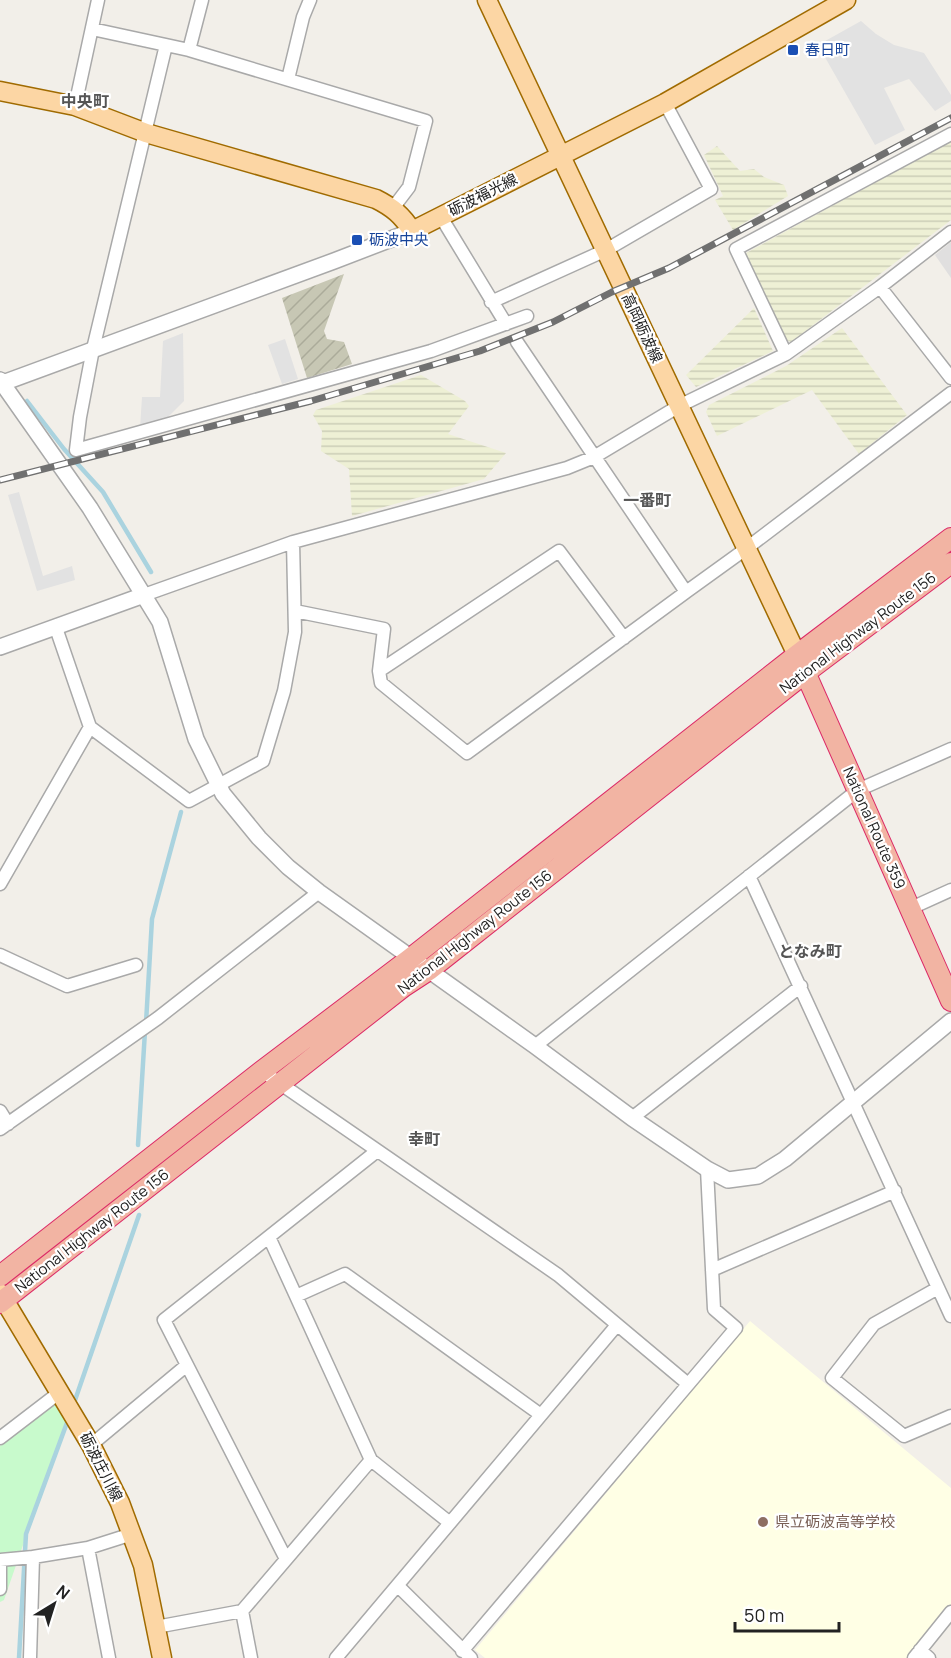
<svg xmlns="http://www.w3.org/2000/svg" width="951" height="1658" font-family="Manrope,'Noto Sans JP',sans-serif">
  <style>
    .residential { fill: #e0dfdf }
    .education { fill: #ffffe5 }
    .construction { fill: url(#construction-furrows) }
    .farmland { fill: url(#farmland-rules) }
    .park { fill: #c8facc }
    .parking { fill: #e2e2e2 }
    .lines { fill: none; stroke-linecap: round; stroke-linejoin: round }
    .stream { stroke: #aad3df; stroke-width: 4.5 }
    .minor-casing { stroke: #a9a9a9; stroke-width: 15 }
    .tertiary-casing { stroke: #a9a9a9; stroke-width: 18 }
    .primary-casing { stroke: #a06b00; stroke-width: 21 }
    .trunk-casing { stroke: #dc2a67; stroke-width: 22 }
    .minor { stroke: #fff; stroke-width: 12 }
    .tertiary { stroke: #fff; stroke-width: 15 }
    .primary { stroke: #fcd6a4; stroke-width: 18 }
    .trunk { stroke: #f2b4a3; stroke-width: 20 }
    .rail-casing { stroke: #707070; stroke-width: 7 }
    .rail { stroke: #fff; stroke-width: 4.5; stroke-dasharray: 14; stroke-linecap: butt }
    .transit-dot { fill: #1a4fb4; stroke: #fff; stroke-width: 2 }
    .education-dot { fill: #8d6e63; stroke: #fff; stroke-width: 2 }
    .labels { text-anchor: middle; stroke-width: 4.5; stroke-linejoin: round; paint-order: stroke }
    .transit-label { font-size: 15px; fill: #164399; stroke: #fff; text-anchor: start }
    .street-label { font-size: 15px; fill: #222; stroke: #fff }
    .education-label { font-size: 15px; fill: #785e54; stroke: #fff; text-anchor: start }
    .neighbourhood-label { font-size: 16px; font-weight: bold; fill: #555; stroke: #fff }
  </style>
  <defs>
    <pattern id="construction-furrows" width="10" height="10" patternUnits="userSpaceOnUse" patternTransform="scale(1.5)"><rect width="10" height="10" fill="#c7c7b4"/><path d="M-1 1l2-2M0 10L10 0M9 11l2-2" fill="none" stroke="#abab9a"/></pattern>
    <pattern id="farmland-rules" width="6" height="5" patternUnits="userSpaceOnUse" patternTransform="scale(1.5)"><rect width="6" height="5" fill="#eef0d5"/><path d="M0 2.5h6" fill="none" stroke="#ccceb7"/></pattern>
  </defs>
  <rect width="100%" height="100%" fill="#f2efe9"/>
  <path class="residential" d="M951,242V278L935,255Z"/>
  <path class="education" d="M750,1321L951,1488V1609L910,1658H485L475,1650Z"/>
  <path class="construction" d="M344,274L324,331L327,339L344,342L352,364L307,378L282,298Z"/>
  <path class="farmland" d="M951,141V220L791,342L784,339L746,253Z
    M717,146L740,171L754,169L764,177L784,185L788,196L733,230L715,200L723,196L704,155Z
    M754,308L773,351L696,387L686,375Z
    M842,328L907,415L859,454L812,390L717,436L706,412L709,405L786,366Z
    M421,375L465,401L469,406L448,434L506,453L484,479L352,516L349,469L321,451L322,431L313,415L316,410Z"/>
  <path class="park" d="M55,1404H62L69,1412L4,1600L0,1602V1446Z"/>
  <path class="parking" d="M861,21L876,34L894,45L924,53L951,95V101L935,111L909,79L884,88L905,130L875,145L818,45Z
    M183,333L184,401L163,422L140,428L142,397H160L163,341Z
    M285,339L298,379L282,384L268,345Z
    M19,492L43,576L72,566L75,580L37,591L8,495Z"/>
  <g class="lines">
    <path class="stream" d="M27,401L64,449L103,492L151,572
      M146,1023L152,919L181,812
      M138,1145L145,1031
      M73,1406L139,1215
      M19,1658L26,1534L68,1420"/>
    <g class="minor-casing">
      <path id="minor" d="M202,0L189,50L166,45L93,349L80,417L76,450L431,351L527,316
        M92,29L166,45
        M189,50L426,121L409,187L393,208
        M288,79L303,17L310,0
        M75,106L98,0
        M441,217L506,324
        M880,287L951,378
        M491,302L606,250L711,189L665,103
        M517,342L686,592L747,548L951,393
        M786,354L736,249L951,134
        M144,595L293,542L567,468L594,457L679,406L786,354L880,287L951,232
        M295,611L384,629L379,671
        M624,638L559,551L379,671L381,683L467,753L686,592
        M90,727L189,801L263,761L284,691L295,632L293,542
        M749,876L951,1316
        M0,884L90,727L56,628
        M909,909L951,890
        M0,955L67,986L136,965
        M535,1046L858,790L951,749
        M262,1071L558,1275L688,1384
        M0,1111L8,1124
        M632,1118L801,986
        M0,1129L158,1018L319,892
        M269,1237L371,1460L450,1523
        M712,1270L895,1191
        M938,1288L874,1324L832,1378L904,1436L951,1416
        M296,1296L345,1274L541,1415
        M0,1438L60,1392
        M91,1445L187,1365
        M88,1548L109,1658
        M286,1559L164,1320L377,1151
        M398,1586L471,1658
        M0,1589V1560L33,1557
        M242,1611L251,1658
        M156,1627L242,1611L371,1460
        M920,1650L929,1658
        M462,1651L736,1328L714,1309L707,1169
        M30,1658L33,1557L88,1548L132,1534
        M336,1658L617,1325
        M914,1658L951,1612"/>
    </g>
    <g class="tertiary-casing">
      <path id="tertiary" d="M0,380L90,508L160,622L196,739L223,794L259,838L288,867L319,892L535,1046L632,1118L707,1169L728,1180L758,1176L785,1159L951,1021
        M0,384L334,261L412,231
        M0,647L144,595"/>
    </g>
    <g class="primary-casing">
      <path id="primary" d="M487,0L797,655
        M0,91L75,106L146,133L376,199C392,207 402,215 412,231L665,103L846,0
        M0,1293L91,1445L120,1503L143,1565L162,1658"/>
    </g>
    <g class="trunk-casing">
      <path id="trunk" d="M801,663L951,1001
        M0,1276L262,1071L411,958L797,655L951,538
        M0,1303L403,987L429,970L805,673L951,563"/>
    </g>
    <use href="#minor" class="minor"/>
    <use href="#tertiary" class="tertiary"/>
    <use href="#primary" class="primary"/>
    <use href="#trunk" class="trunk"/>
    <g class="rail-casing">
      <path id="rail" d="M0,480L311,401L480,351L553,322L612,292L669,268L951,118"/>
    </g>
    <use href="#rail" class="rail"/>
  </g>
  <g class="transit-dot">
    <rect x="787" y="44" width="12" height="12" rx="3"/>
    <rect x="351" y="234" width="12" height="12" rx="3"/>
  </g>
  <circle class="education-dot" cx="763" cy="1522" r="6"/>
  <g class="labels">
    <g class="transit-label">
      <text x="805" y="55">春日町</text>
      <text x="369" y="245">砺波中央</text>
    </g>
    <g class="street-label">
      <text transform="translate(483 195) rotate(-27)" y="5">砺波福光線</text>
      <text transform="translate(642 328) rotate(65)" y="5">高岡砺波線</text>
      <text transform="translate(858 633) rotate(-37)" y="5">National Highway Route 156</text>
      <text transform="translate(874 828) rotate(66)" y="5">National Route 359</text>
      <text transform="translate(475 932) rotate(-38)" y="5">National Highway Route 156</text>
      <text transform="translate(92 1231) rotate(-38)" y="5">National Highway Route 156</text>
      <text transform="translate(101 1467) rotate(63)" y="5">砺波庄川線</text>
    </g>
    <g class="education-label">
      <text x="775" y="1527">県立砺波高等学校</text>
    </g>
    <g class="neighbourhood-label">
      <text x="85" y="107">中央町</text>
      <text x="647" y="506">一番町</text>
      <text x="810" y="957">となみ町</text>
      <text x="424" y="1145">幸町</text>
    </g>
  </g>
  <g transform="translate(54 1604) rotate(38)" stroke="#ffffff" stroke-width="4.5" paint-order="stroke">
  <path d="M0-4.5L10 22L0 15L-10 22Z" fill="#222222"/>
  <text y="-9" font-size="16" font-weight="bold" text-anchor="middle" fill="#222222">N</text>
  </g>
  <path d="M735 1622v9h104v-9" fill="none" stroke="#222222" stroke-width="3"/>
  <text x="744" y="1622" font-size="18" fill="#222222" stroke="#ffffff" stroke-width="4.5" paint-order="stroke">50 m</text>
</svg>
